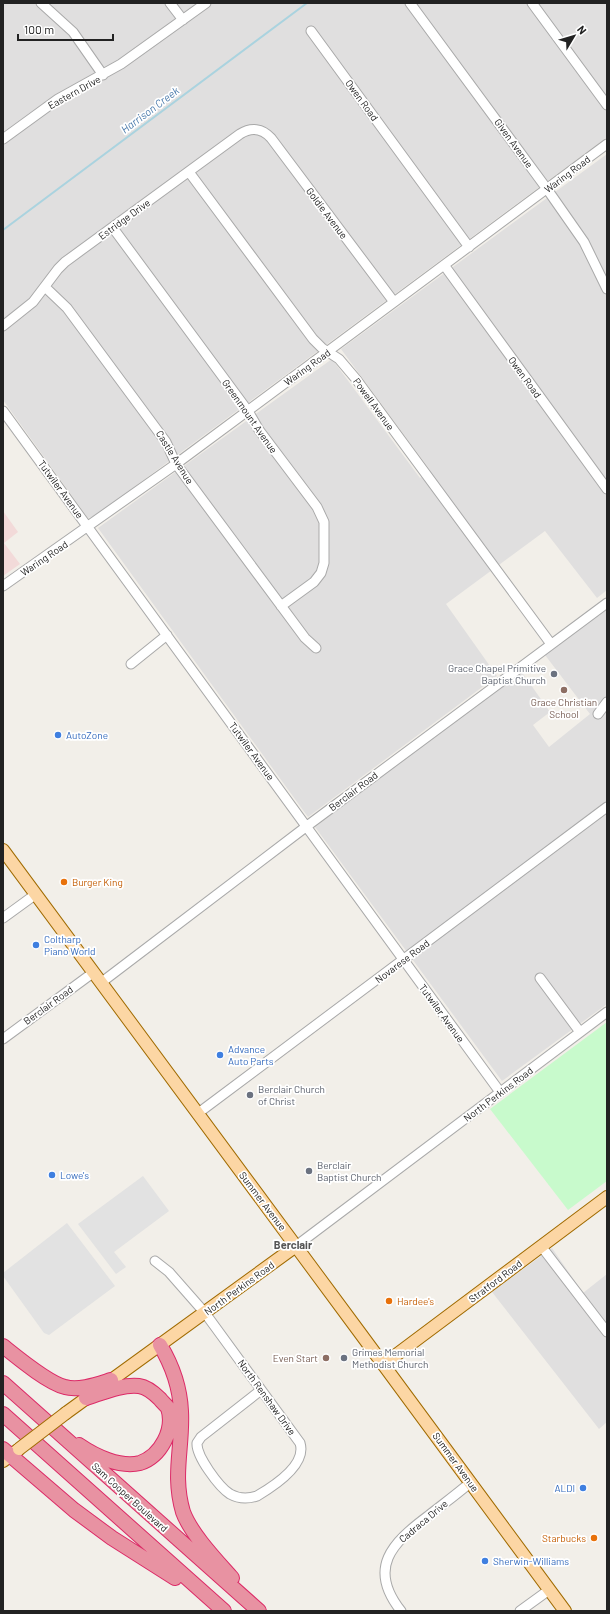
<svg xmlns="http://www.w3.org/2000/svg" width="610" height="1614" font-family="Barlow,sans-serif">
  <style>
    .residential { fill: #e0dfdf }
    .commercial { fill: #f2dad9 }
    .park { fill: #c8facc }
    .parking { fill: #e2e2e2 }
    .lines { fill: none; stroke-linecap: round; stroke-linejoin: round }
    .stream { stroke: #aad3df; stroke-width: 2 }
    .minor-casing { stroke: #a9a9a9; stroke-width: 11 }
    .major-casing { stroke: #a06b00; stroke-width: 14 }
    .highway-casing { stroke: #dc2a67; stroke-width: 16 }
    .minor { stroke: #fff; stroke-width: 9 }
    .major { stroke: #fcd6a4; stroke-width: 12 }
    .highway { stroke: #e892a2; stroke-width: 14 }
    .major-bridge-casing { stroke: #a06b00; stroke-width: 14; stroke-linecap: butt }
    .major-bridge { stroke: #fcd6a4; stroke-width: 12 }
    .worship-dot { fill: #6b7280; stroke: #fff; stroke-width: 1.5 }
    .education-dot { fill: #8d6e63; stroke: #fff; stroke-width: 1.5 }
    .shop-dot { fill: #3f7fe0; stroke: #fff; stroke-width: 1.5 }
    .food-dot { fill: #e8710a; stroke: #fff; stroke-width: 1.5 }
    .labels { text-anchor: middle; stroke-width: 3.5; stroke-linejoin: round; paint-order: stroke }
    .street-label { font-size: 10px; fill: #222; stroke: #fff }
    .worship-label { font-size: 10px; fill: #5b616d; stroke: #fff; text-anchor: start }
    .education-label { font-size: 10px; fill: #785e54; stroke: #fff }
    .shop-label { font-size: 10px; fill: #366cbe; stroke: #fff; text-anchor: start }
    .food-label { font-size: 10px; fill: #c56008; stroke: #fff; text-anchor: start }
    .water-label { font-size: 11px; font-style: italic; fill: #4a7aab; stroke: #fff }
    .neighbourhood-label { font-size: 11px; font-weight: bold; fill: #555; stroke: #fff }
  </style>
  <rect width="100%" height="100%" fill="#f2efe9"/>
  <path class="residential" d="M3,3H607V137L95,516L88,518L3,400Z
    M607,154V590L597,598L545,531L446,604L497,676L308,817L98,528L332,359L420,478L430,470L341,349Z
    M607,609V1004L502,1081L315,827L521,671L550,712L533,725L549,747L590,714L545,655Z
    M552,1248L583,1293L607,1274V1422L599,1429L492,1292Z"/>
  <path class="commercial" d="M3,511L18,532L4,543L20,564L3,576Z"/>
  <path class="park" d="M607,1022V1181L568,1210L490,1109Z"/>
  <path class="parking" d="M143,1176L169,1211L114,1252L126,1267L116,1274L78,1224Z
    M67,1223L115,1286L49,1335L44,1333L3,1276V1273Z"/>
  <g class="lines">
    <path class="stream" d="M3,230L307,3"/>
    <g class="minor-casing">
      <path id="minor" d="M41,3L73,32L103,75
        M170,3L183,20
        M410,3L547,189L584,242L607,289
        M532,3L607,105
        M311,31L469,247
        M3,139L58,99L121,64L206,3
        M189,172L313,339L322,348L339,359L356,379L551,644
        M113,228L248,411L259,430L317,507L324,522V563L321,573L314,582L281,606
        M444,265L607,489
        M45,287L67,308L166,442L176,464L305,638L316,648
        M3,326L33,302L58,269L65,262L240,134C251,127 262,128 271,138L394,302
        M3,411L500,1092
        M3,586L176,464L607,144
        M131,664L167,635
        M598,714L607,702
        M3,918L36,894
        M540,978L580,1032
        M102,982L307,826L607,603
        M3,1039L94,972
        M197,1114L607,807
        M296,1246L607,1012
        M541,1246L607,1332
        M155,1261L169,1272L205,1313L300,1443C307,1465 274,1486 257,1496C248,1499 239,1499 230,1494C219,1487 196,1456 197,1443L201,1437L261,1390
        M401,1611C367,1568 392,1543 428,1516C442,1505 457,1494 471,1482
        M520,1611L549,1590"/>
    </g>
    <g class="major-casing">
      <path id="major" d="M3,850C191,1104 378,1357 565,1611
        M384,1364L607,1197
        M66,1413L296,1246
        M3,1461L18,1450"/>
    </g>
    <g class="highway-casing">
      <path id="highway" d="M160,1345C172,1365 180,1387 181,1411C183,1447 172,1475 183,1512C191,1534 217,1561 232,1578
        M3,1346C18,1358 48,1383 65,1387C79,1391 98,1384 111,1380
        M3,1383L259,1611
        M3,1414L224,1611
        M79,1445C95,1456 120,1468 140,1463C161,1456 175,1429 168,1408C166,1405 162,1402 160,1399C155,1394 147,1387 139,1386C122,1384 102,1393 86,1398
        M3,1449L74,1510L112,1538L175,1578"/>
    </g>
    <use href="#minor" class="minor"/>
    <use href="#major" class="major"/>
    <use href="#highway" class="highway"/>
    <g class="major-bridge-casing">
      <path id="major-bridge" d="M19,1449L66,1413"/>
    </g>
    <use href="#major-bridge" class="major-bridge"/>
  </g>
  <g class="worship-dot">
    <circle cx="554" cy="674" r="4"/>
    <circle cx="250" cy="1095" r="4"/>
    <circle cx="309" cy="1171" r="4"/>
    <circle cx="344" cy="1358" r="4"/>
  </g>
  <g class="education-dot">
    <circle cx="564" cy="690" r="4"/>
    <circle cx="326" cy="1358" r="4"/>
  </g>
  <g class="shop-dot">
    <circle cx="58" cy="735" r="4"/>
    <circle cx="36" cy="945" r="4"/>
    <circle cx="220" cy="1055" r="4"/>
    <circle cx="52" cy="1175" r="4"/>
    <circle cx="583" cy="1488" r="4"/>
    <circle cx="485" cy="1561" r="4"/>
  </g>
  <g class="food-dot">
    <circle cx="64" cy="882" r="4"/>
    <circle cx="389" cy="1301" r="4"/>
    <circle cx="594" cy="1538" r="4"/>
  </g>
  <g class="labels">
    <g class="street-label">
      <text transform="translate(74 92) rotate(-29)" y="4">Eastern Drive</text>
      <text transform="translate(362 100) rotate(54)" y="4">Owen Road</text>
      <text transform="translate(514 143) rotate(54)" y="4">Given Avenue</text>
      <text transform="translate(567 174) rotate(-37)" y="4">Waring Road</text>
      <text transform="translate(327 213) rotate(53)" y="4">Goldie Avenue</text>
      <text transform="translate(124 219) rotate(-36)" y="4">Estridge Drive</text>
      <text transform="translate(307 367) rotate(-36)" y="4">Waring Road</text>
      <text transform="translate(525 377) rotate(54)" y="4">Owen Road</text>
      <text transform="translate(374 404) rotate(54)" y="4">Powell Avenue</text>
      <text transform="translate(250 416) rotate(55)" y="4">Greenmount Avenue</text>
      <text transform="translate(175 457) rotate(58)" y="4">Castle Avenue</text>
      <text transform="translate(61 489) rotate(54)" y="4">Tutwiler Avenue</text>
      <text transform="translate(44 558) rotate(-34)" y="4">Waring Road</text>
      <text transform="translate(252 751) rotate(54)" y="4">Tutwiler Avenue</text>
      <text transform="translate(353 791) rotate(-37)" y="4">Berclair Road</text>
      <text transform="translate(402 961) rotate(-37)" y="4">Novarese Road</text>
      <text transform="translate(48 1005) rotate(-36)" y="4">Berclair Road</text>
      <text transform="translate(442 1013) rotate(54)" y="4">Tutwiler Avenue</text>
      <text transform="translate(498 1094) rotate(-37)" y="4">North Perkins Road</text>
      <text transform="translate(263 1201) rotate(53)" y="4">Summer Avenue</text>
      <text transform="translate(495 1281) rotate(-37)" y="4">Stratford Road</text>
      <text transform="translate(239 1288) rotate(-36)" y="4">North Perkins Road</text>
      <text transform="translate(267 1397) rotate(54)" y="4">North Renshaw Drive</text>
      <text transform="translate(456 1462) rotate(54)" y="4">Summer Avenue</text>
      <text transform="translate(130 1497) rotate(42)" y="4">Sam Cooper Boulevard</text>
      <text transform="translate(423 1521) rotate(-40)" y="4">Cadraca Drive</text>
    </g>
    <g class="worship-label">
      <text x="546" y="672" text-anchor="end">Grace Chapel Primitive<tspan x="546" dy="12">Baptist Church</tspan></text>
      <text x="258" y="1093">Berclair Church<tspan x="258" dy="12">of Christ</tspan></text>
      <text x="317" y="1169">Berclair<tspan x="317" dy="12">Baptist Church</tspan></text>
      <text x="352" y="1356">Grimes Memorial<tspan x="352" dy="12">Methodist Church</tspan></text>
    </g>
    <g class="education-label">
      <text x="564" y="706">Grace Christian<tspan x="564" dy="12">School</tspan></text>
      <text x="318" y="1362" text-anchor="end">Even Start</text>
    </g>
    <g class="shop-label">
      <text x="66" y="739">AutoZone</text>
      <text x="44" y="943">Coltharp<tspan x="44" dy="12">Piano World</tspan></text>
      <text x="228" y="1053">Advance<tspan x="228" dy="12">Auto Parts</tspan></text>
      <text x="60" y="1179">Lowe's</text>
      <text x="575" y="1492" text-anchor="end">ALDI</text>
      <text x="493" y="1565">Sherwin-Williams</text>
    </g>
    <g class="food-label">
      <text x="72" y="886">Burger King</text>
      <text x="397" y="1305">Hardee's</text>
      <text x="586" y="1542" text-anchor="end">Starbucks</text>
    </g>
    <g class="water-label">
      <text transform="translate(150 110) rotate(-37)" y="4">Harrison Creek</text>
    </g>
    <g class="neighbourhood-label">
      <text x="293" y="1249">Berclair</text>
    </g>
  </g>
  <rect width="610" height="1614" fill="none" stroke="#222222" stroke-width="8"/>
  <g transform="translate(574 36) rotate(52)" stroke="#ffffff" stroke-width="3" paint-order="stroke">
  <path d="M0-3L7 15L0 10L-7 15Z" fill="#222222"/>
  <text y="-6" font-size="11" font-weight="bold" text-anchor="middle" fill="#222222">N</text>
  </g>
  <path d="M18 34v6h95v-6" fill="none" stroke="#222222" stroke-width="2"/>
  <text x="24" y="34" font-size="12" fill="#222222" stroke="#ffffff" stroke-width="3" paint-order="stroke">100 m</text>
</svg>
